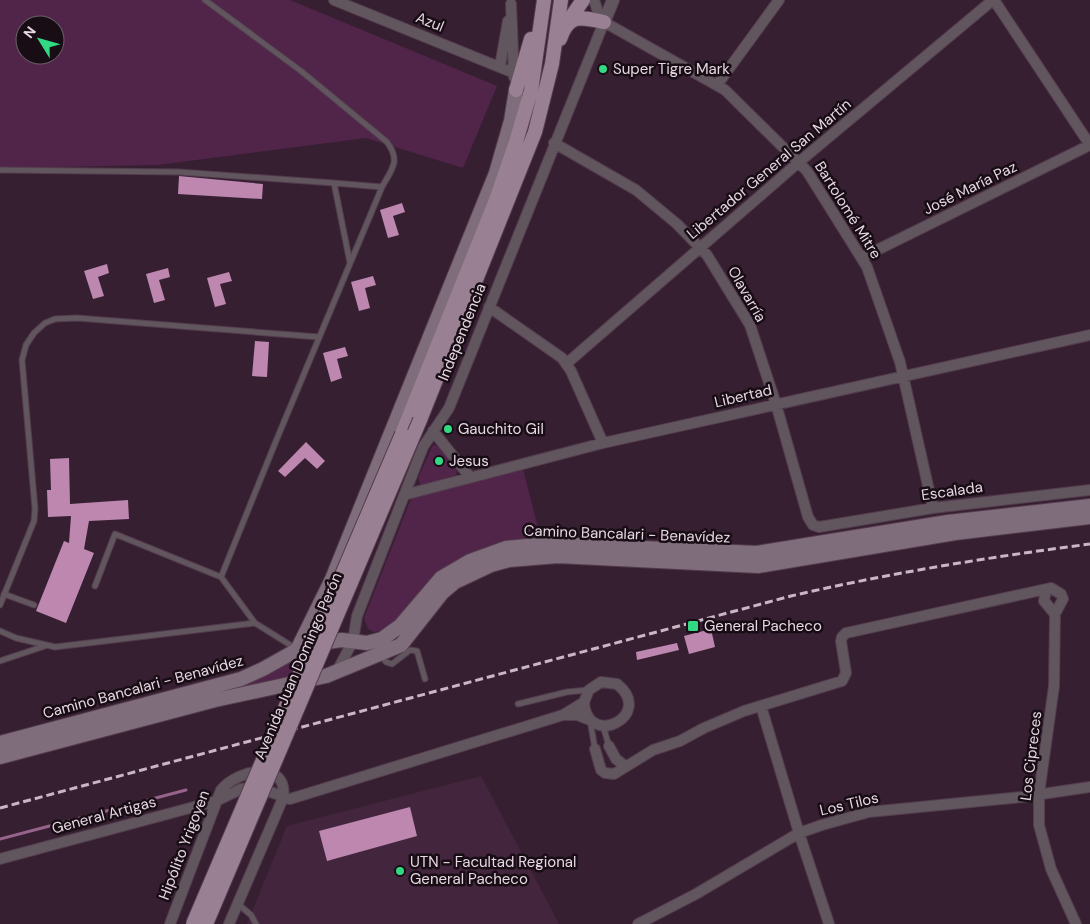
<svg xmlns="http://www.w3.org/2000/svg" width="1090" height="924" font-family="'DM Sans',sans-serif">
  <style>
    .built { fill: #43263d }
    .green { fill: #512449; fill-rule: evenodd }
    .lines { fill: none; stroke-linecap: round; stroke-linejoin: round }
    .stream { stroke: #96638b; stroke-width: 3 }
    .building { fill: #bd87b0 }
    .service-casing { stroke: #533c4e; stroke-width: 7 }
    .minor-casing { stroke: #533c4e; stroke-width: 12 }
    .tertiary-casing { stroke: #533c4e; stroke-width: 14 }
    .secondary-casing { stroke: #533c4e; stroke-width: 16 }
    .primary-casing { stroke: #533c4e; stroke-width: 16 }
    .service { stroke: #61555e; stroke-width: 5 }
    .minor { stroke: #61555e; stroke-width: 10 }
    .tertiary { stroke: #61555e; stroke-width: 12 }
    .secondary { stroke: #806d7c; stroke-width: 14 }
    .primary { stroke: #998092; stroke-width: 14 }
    .rail { stroke: #c9b7c5; stroke-width: 3; stroke-dasharray: 8 4; stroke-linecap: butt }
    .primary-bridge-casing { stroke: #533c4e; stroke-width: 16; stroke-linecap: butt }
    .primary-bridge { stroke: #998092; stroke-width: 14 }
    .poi-dot { fill: #32d882; stroke: #180d15; stroke-width: 2 }
    .labels { text-anchor: middle; stroke-width: 5; stroke-linejoin: round; paint-order: stroke }
    .street-label { font-size: 15px; fill: #e7d7e3; stroke: #180d15 }
    .poi-label { font-size: 15px; fill: #e7d7e3; stroke: #180d15; text-anchor: start }
  </style>
  <rect width="100%" height="100%" fill="#371f32"/>
  <path class="built" d="M481,776L559,924H247L287,826Z"/>
  <path class="green" d="M0,0H290L497,86L463,168L366,138L158,165L0,168ZM25,25H55V55H25Z
    M433,445L440,447L457,468L456,475L421,486L418,478Z
    M523,469L541,539C497,544 463,551 429,582C413,596 398,630 374,632L368,629L364,618L410,501L414,497Z
    M287,664L292,665L296,676L0,752V749L228,689L269,674Z"/>
  <g class="lines">
    <path class="stream" d="M0,839L186,790"/>
  </g>
  <path class="building" d="M179,176L263,184L262,199L178,194Z
    M402,203L405,212L393,216L399,235L388,238L380,210Z
    M107,264L109,273L98,277L104,296L93,299L84,271Z
    M168,268L170,277L159,280L165,300L154,303L146,274Z
    M229,272L232,281L220,284L226,304L215,307L207,278Z
    M373,276L376,285L365,288L370,308L359,311L351,282Z
    M255,341L269,342L267,377L252,376Z
    M345,347L348,356L337,359L342,378L331,382L323,353Z
    M306,442L325,461L317,469L305,458L285,477L278,471Z
    M69,458L70,504L128,500L129,519L89,521L84,549L94,553L66,623L36,611L64,541L69,543L71,516L48,517L47,490H51L50,459Z
    M711,629L715,647L689,654L684,636Z
    M677,643L679,650L637,660L636,652Z
    M410,807L417,836L327,861L319,831Z"/>
  <g class="lines">
    <g class="service-casing">
      <path id="service" d="M205,0L301,71L387,142C401,161 392,169 382,187
        M0,170L179,172L334,183
        M221,577L276,441L382,187L334,183L350,263
        M95,586L115,534L221,577L255,623
        M4,594L34,605
        M0,605L34,521L35,509L22,360L26,345L34,333L45,323L55,319L77,318L319,337
        M0,631L16,638L55,647L255,623L295,648
        M381,655L386,662L392,664L410,650L417,651L425,679
        M0,661L45,646
        M518,704L567,692L588,690
        M590,720L595,749
        M603,726L609,746
        M238,904L251,915L256,924"/>
    </g>
    <g class="minor-casing">
      <path id="minor" d="M334,0L514,73
        M594,0L598,12L604,22L725,90L807,171L867,267L900,362L933,508
        M994,0L1090,145
        M511,4L514,77
        M500,66L508,21
        M717,85L779,0
        M554,143L636,190L677,224L707,255L750,325L776,404L808,517L813,525L819,527L933,508L1090,490
        M863,257L1090,145
        M489,307L562,358L571,371L603,443
        M566,364L799,162L993,0
        M433,431L470,477
        M404,495L603,443L1090,335
        M1046,590L1044,601L1055,614
        M337,671L353,641L357,616L423,447L449,408L604,22
        M761,706L799,833L829,924
        M563,715L584,702L589,690L601,682L617,684C656,715 587,750 584,702
        M609,746L616,759L625,766
        M595,749L601,770L605,773L614,774L653,750L680,741L704,728L744,711L842,681L846,673L841,641L842,637L846,633L1051,588L1061,594L1063,599L1055,614L1054,686L1039,794V825L1051,869L1076,924
        M0,859L216,801L241,789L257,787L290,799L563,715H577L590,720
        M170,924L221,790C239,768 289,760 283,798L229,924
        M638,924L696,894L799,833L822,825L869,812L1022,797L1090,787"/>
    </g>
    <g class="tertiary-casing">
      <path id="tertiary" d="M604,22L613,0"/>
    </g>
    <g class="secondary-casing">
      <path id="secondary" d="M298,654L297,650L332,579L496,173L511,121L516,90
        M0,743L241,679L263,669L297,650L320,643L342,640L367,643L382,639L400,626L441,578L470,561L506,548L550,544L757,553L948,522L1090,506
        M0,757L215,700L326,676L401,645L442,593L455,582L491,565L509,560L558,556L758,566L955,533L1090,517"/>
    </g>
    <g class="primary-casing">
      <path id="primary" d="M567,23L583,0
        M560,39C569,13 581,17 604,22
        M516,90L531,39
        M420,420L535,132L552,64L561,0
        M402,434L496,200L516,142L531,91L544,0"/>
    </g>
    <use href="#service" class="service"/>
    <use href="#minor" class="minor"/>
    <use href="#tertiary" class="tertiary"/>
    <use href="#secondary" class="secondary"/>
    <use href="#primary" class="primary"/>
    <path class="rail" d="M0,808L791,596C890,573 990,557 1090,544"/>
    <g class="primary-bridge-casing">
      <path id="primary-bridge" d="M193,924L402,434
        M206,924L420,420"/>
    </g>
    <use href="#primary-bridge" class="primary-bridge"/>
  </g>
  <g class="poi-dot">
    <circle cx="603" cy="69" r="5"/>
    <circle cx="448" cy="429" r="5"/>
    <circle cx="439" cy="461" r="5"/>
    <rect x="687" y="620" width="12" height="12" rx="2.5"/>
    <circle cx="400" cy="871" r="5"/>
  </g>
  <g class="labels">
    <g class="street-label">
      <text transform="translate(430 22) rotate(22)" y="5">Azul</text>
      <text transform="translate(769 169) rotate(-40)" y="5">Libertador General San Martín</text>
      <text transform="translate(970 188) rotate(-26)" y="5">José María Paz</text>
      <text transform="translate(848 210) rotate(58)" y="5">Bartolomé Mitre</text>
      <text transform="translate(747 294) rotate(60)" y="5">Olavarría</text>
      <text transform="translate(462 332) rotate(-68)" y="5">Independencia</text>
      <text transform="translate(743 396) rotate(-13)" y="5">Libertad</text>
      <text transform="translate(952 491) rotate(-8)" y="5">Escalada</text>
      <text transform="translate(627 534) rotate(2)" y="5">Camino Bancalari - Benavídez</text>
      <text transform="translate(298 666) rotate(-67)" y="5">Avenida Juan Domingo Perón</text>
      <text transform="translate(143 687) rotate(-15)" y="5">Camino Bancalari - Benavídez</text>
      <text transform="translate(1031 756) rotate(-83)" y="5">Los Cipreces</text>
      <text transform="translate(849 804) rotate(-13)" y="5">Los Tilos</text>
      <text transform="translate(104 815) rotate(-15)" y="5">General Artigas</text>
      <text transform="translate(184 845) rotate(-69)" y="5">Hipólito Yrigoyen</text>
    </g>
    <g class="poi-label">
      <text x="613" y="74">Super Tigre Mark</text>
      <text x="458" y="434">Gauchito Gil</text>
      <text x="449" y="466">Jesus</text>
      <text x="704" y="631">General Pacheco</text>
      <text x="410" y="867">UTN - Facultad Regional<tspan x="410" dy="17">General Pacheco</tspan></text>
    </g>
  </g>
  <g transform="translate(40 40) rotate(307)"><circle r="24" fill="#180d15" stroke="#6b5e67"/>
  <path d="M0-4L9 19L0 12L-9 19Z" fill="#32d882"/>
  <text y="-8" font-size="14" font-weight="bold" text-anchor="middle" fill="#e7d7e3">N</text>
  </g>
</svg>
